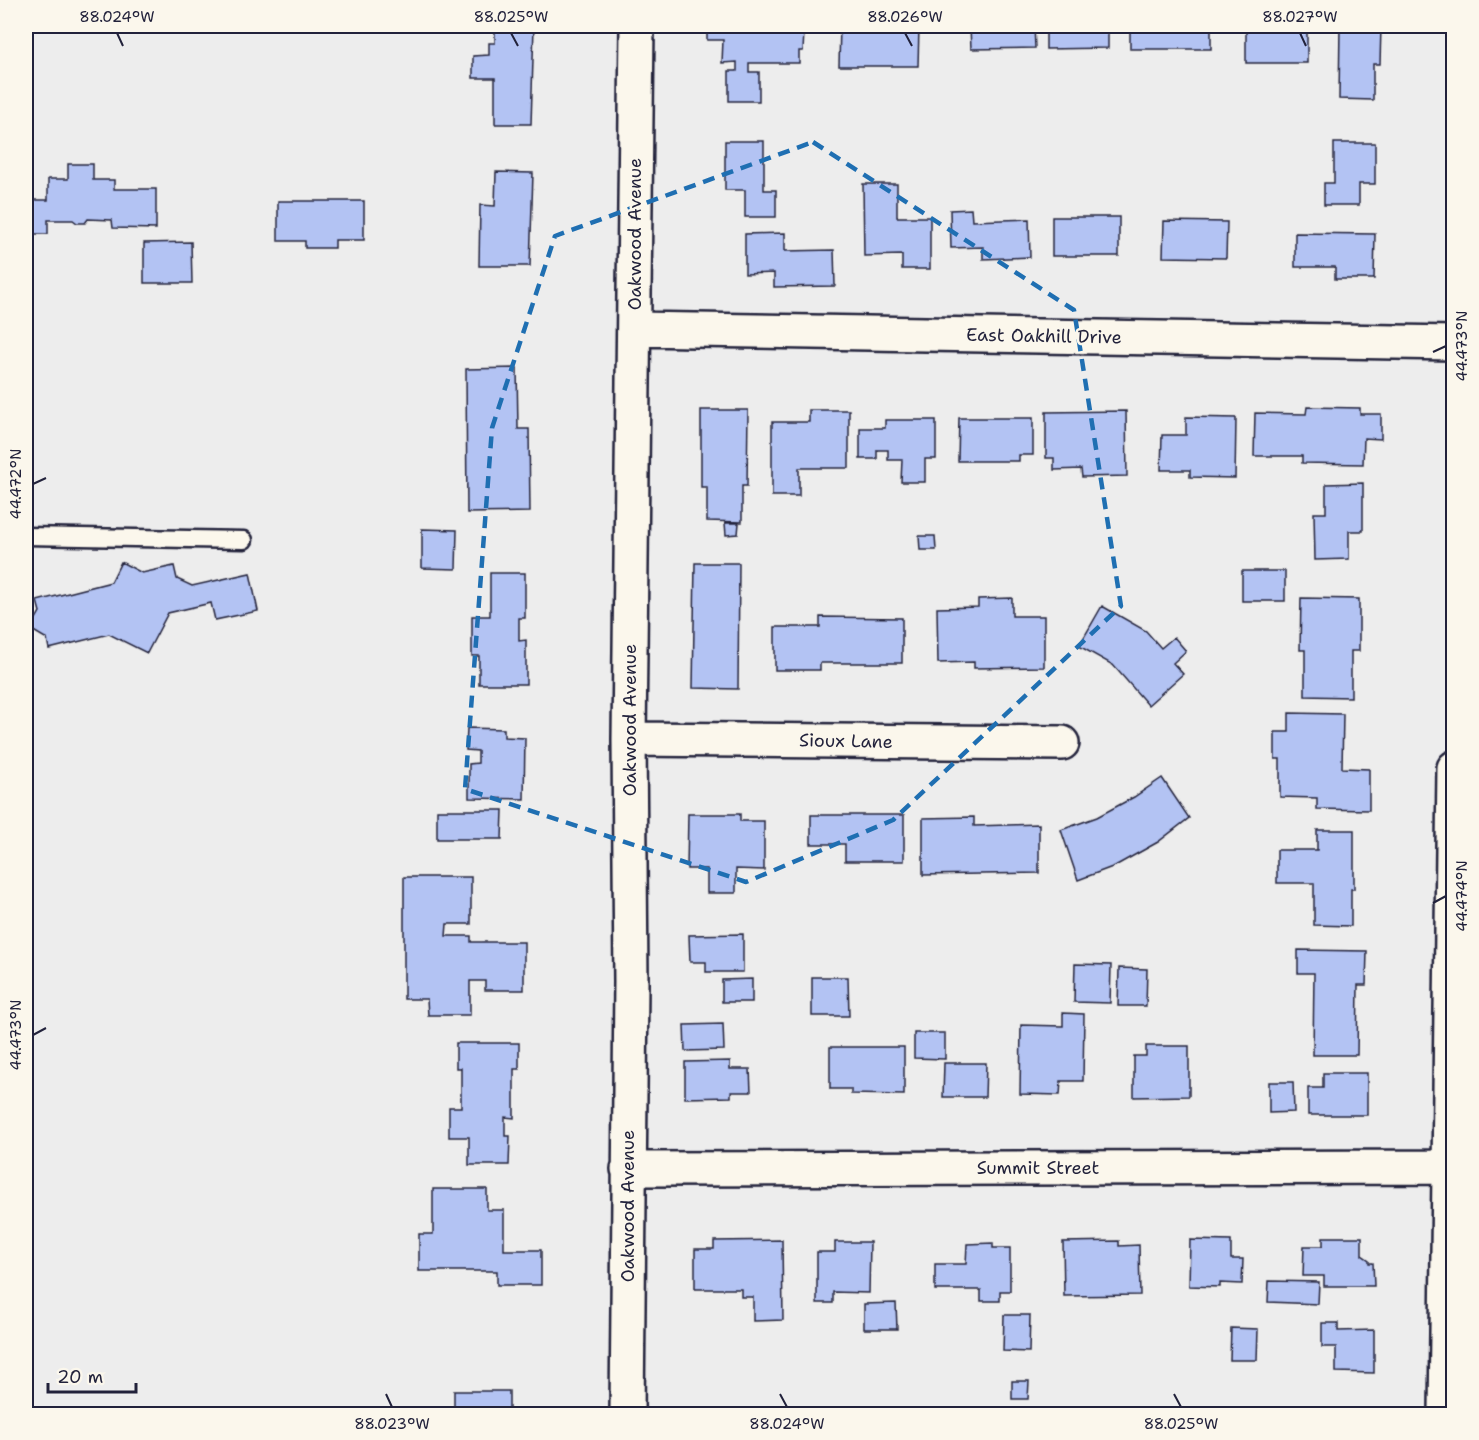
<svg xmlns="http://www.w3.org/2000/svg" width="1479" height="1440" font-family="'Shantell Sans',sans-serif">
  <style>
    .building { fill: #b3c3f3; stroke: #22223b; stroke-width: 1.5 }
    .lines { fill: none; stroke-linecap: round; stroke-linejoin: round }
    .lane-casing { stroke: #22223b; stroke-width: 21 }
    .street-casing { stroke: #22223b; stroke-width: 38 }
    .lane { stroke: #fbf7ec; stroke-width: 16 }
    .street { stroke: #fbf7ec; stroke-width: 33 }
    .marked { fill: none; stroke: #1f6fb2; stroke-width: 4.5; stroke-dasharray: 12 8; stroke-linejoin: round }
    .ticks { fill: none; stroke: #22223b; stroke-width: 2 }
    .labels { text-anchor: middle; stroke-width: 5; stroke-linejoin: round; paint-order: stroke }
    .street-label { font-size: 18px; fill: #22223b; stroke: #fbf7ec }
    .neatline { fill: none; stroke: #22223b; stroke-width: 2 }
    .ticks-label { font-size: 15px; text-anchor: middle; fill: #22223b }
  </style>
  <rect width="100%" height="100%" fill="#ededed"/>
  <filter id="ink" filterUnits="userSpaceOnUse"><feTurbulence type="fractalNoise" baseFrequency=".0167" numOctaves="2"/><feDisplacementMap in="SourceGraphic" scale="12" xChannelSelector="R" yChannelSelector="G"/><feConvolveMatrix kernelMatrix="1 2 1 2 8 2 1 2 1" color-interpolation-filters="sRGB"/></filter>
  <g filter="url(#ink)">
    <path class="building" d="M495,26H534L531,124H495V78H473V56L489,55V43H495Z
      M707,26H763V30L804,31L803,51H799V63H749V72H759V101H729V71H737V62L722,63L723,40H707Z
      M840,26H919L918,66H839Z
      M970,26H1034L1035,48L971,49Z
      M1046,26H1108V48L1046,49Z
      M1130,26H1211V49H1130Z
      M1246,26H1307V63H1246Z
      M1340,26H1381L1380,64H1373V100L1339,99Z
      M725,141H764V190H776V217H745V190H725Z
      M1334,143H1375V184H1359V205H1324V183H1334Z
      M68,164H93V180H114V189H156V229L113,228L112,220L88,219L85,223H77L73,220H48V234H28L29,200H48V179H68Z
      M496,172L533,173L530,266H479L480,205L495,206Z
      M863,184H897V217H930V269H902V255L864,256Z
      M278,201H364V240H335V248H305V241H278Z
      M971,209L972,221L1029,219L1030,257L983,259V247L951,248L950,210Z
      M1052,217H1119V256H1052Z
      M1164,221L1227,222L1226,258L1163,257Z
      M785,233V251L834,250L835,286L774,287V273L745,274V234Z
      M1295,233L1375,234L1374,279H1335V267H1295Z
      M191,242L192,283H144V243Z
      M517,368L518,429H529L530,512L467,513L466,369Z
      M1307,407L1360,408V414H1381V439L1364,438L1363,464L1302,463V456H1254L1255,413L1306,414Z
      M701,410H748L747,486H742V522L707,521V487H701Z
      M809,410H849V468H799V496H772V422H809Z
      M1126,411L1127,476L1082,477L1081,469L1054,470V458H1046V412Z
      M1186,417L1236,418L1235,478L1190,477V470H1161L1162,435H1186Z
      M959,418H1033V455H1019V461H958Z
      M885,420H936V459H925V482H901L902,460H888V450H877V459H860V428H885Z
      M1363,483V531H1349V559L1315,560L1314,513H1326V484Z
      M725,523H739L738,534L726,535Z
      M422,529L457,530L456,569L422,568Z
      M919,536H935L936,550H920Z
      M121,562L142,573L174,566L177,579L192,586L250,573L258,611L215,620L211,603L168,613L147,653L109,634L49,649L47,639L30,629L40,612L37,601L111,582Z
      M695,563H739L738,689L693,688Z
      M1242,571H1285V601H1242Z
      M490,573H525V618H519V641L526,640V684H479V656H472V616H490Z
      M1012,598V616H1044V667L974,668V662L938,663L937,608L978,607V599Z
      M1301,598L1359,599V651H1351V697L1305,696V650H1300Z
      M1102,606L1146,631L1161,648L1174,637L1186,651L1173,663L1183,674L1148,705L1113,665L1079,646Z
      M820,617L902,618V663H820V670H775V627H820Z
      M1289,713L1343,714L1342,768L1369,769V810L1317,809V798L1280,797V759H1275V732H1289Z
      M467,728L504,729V737L525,738L524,799L469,798V764L478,763V751L466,750Z
      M1162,778L1189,818L1158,842L1115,866L1078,880L1061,830L1097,817L1134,797Z
      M437,810H503L502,839H437Z
      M688,814H740V821H764V870L736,869V893H707V869H687Z
      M811,815H904V861H845V844H811Z
      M974,817V826L1039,824V873L923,875V818Z
      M1317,830H1354V889H1351V926L1314,925V883H1277V850H1317Z
      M404,877H471V924H447L446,936H471V942H524V990H485V981H470V1015H428L427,999H404Z
      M743,934V972H706V962H690L689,935Z
      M1298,950L1367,951L1366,985H1358L1357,1055H1313L1314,973H1298Z
      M1075,964L1111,965L1110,1003L1074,1002Z
      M1119,968L1147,969L1146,1006H1118Z
      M812,977H848L849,1016H812Z
      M752,979V1002H722V980Z
      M1063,1013L1084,1014L1083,1081H1061L1060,1095L1020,1094L1021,1025L1063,1026Z
      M723,1024L724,1050L685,1051L684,1025Z
      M914,1033H945V1059L914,1058Z
      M456,1043H519V1069H514V1118L505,1117V1136H510L509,1165H469V1137H449V1107H461V1068H456Z
      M1146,1046H1189V1096L1134,1097V1056H1146Z
      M830,1047H904V1095L851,1094V1089H830Z
      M730,1061V1069H750L751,1092H731V1097L685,1098V1062Z
      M944,1063H986L985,1097H943Z
      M1323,1073H1367V1115H1308V1088H1323Z
      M1269,1082H1293L1294,1112L1269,1113Z
      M433,1189H487V1210H504V1250H541V1285H497V1271H419V1234H433Z
      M1323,1237H1362V1255L1369,1260V1263H1373L1374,1286H1324V1276H1303L1304,1246H1323Z
      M782,1240L783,1320L753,1321V1297H741V1289H695V1249H714V1241Z
      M1190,1240L1231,1241V1259H1243L1242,1284L1220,1283V1287L1189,1286Z
      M1119,1241V1246L1139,1245L1140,1295L1064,1296L1063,1242Z
      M835,1242H870L869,1293L833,1292V1303H817V1252H835Z
      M993,1243V1248H1010V1291H1000V1301H981V1290H935V1264H966L967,1244Z
      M1269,1281L1319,1282L1318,1304L1268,1302Z
      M896,1303L897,1329H864V1304Z
      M1004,1315H1030L1029,1352L1003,1351Z
      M1322,1323H1338V1331L1374,1330V1373L1336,1372V1347H1322Z
      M1231,1328L1258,1329L1257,1360H1230Z
      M1012,1381H1029L1028,1399H1012Z
      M454,1391H509V1414H454Z"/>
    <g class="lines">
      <g class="lane-casing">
        <path id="lane" d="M26,536L244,540"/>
      </g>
      <g class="street-casing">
        <path id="street" d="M635,329L1454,343
          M629,739L1062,743
          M628,1169L1449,1167
          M627,1414L631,982L629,739L637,26
          M1446,1414L1454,768"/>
      </g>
      <use href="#lane" class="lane"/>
      <use href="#street" class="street"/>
    </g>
  </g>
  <path class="marked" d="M813,142L1074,310L1121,606L893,820L746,882L465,789L492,428L555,236Z"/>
  <path class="ticks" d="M117,33L123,46M511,33L518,46M905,33L912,46M1300,33L1306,46M1433,352L1446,346M33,484L46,478M1433,903L1446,896M33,1035L46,1028M386,1394L392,1407M780,1394L787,1407M1174,1394L1181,1407"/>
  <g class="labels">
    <g class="street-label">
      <text transform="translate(635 234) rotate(-90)" y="6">Oakwood Avenue</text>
      <text transform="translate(1044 336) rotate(1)" y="6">East Oakhill Drive</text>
      <text transform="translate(630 720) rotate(-90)" y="6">Oakwood Avenue</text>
      <text transform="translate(846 741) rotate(1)" y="6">Sioux Lane</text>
      <text x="1038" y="1174">Summit Street</text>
      <text transform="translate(628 1206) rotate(-90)" y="6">Oakwood Avenue</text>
    </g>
  </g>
  <rect width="1479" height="1440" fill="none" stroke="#fbf7ec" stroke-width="66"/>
  <path d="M48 1383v9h88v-9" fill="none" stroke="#22223b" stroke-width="3"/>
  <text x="57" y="1383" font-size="18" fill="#22223b" stroke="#fbf7ec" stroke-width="4.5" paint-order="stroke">20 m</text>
  <rect x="33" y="33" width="1413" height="1374" class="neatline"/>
  <g class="ticks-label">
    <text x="117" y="22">88.024°W</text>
    <text x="511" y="22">88.025°W</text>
    <text x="905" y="22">88.026°W</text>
    <text x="1300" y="22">88.027°W</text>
    <text transform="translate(1462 346) rotate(-90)" y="5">44.473°N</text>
    <text transform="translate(16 484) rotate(-90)" y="5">44.472°N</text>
    <text transform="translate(1462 896) rotate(-90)" y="5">44.474°N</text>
    <text transform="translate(16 1035) rotate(-90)" y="5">44.473°N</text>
    <text x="392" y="1429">88.023°W</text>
    <text x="787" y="1429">88.024°W</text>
    <text x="1181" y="1429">88.025°W</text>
  </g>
</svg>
